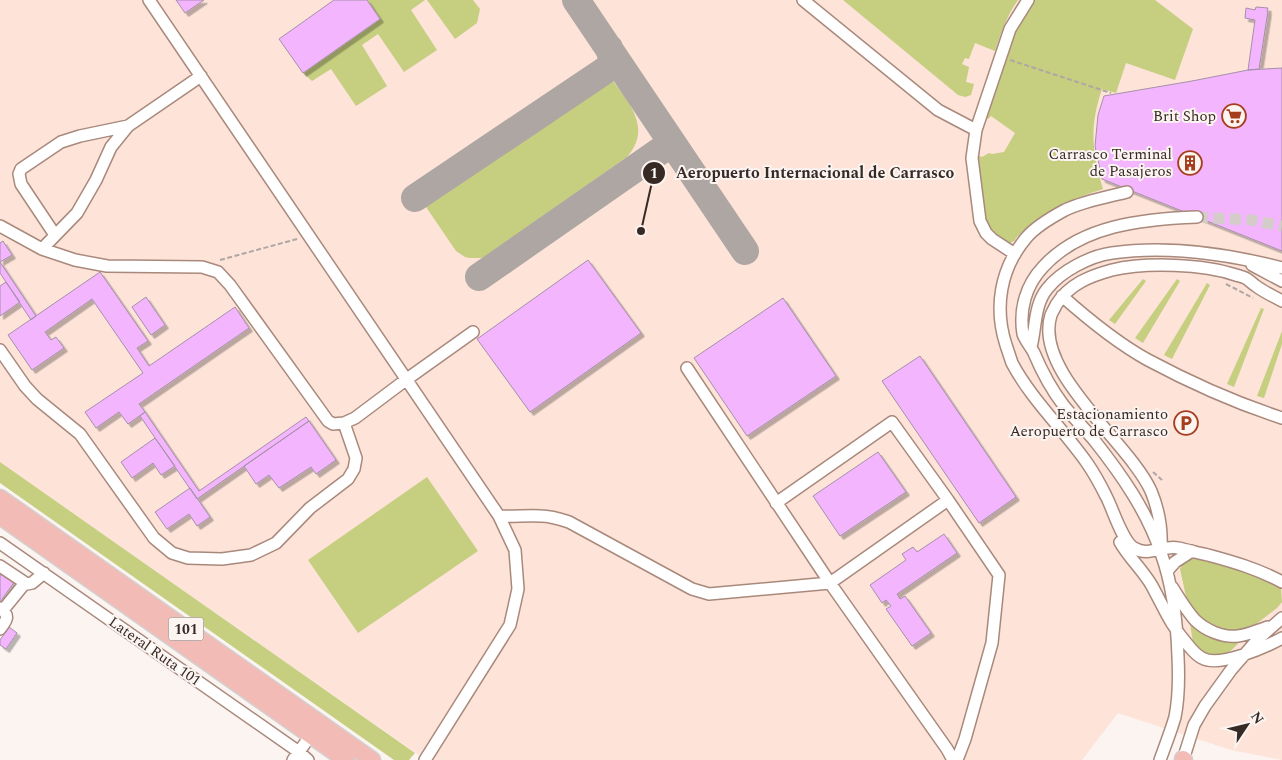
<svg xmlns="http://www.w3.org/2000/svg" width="1282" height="760" font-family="Spectral,serif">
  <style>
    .built { fill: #fde3d8 }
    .green { fill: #c6ce80 }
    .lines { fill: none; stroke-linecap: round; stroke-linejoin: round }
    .taxiway { stroke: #aea6a2; stroke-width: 28 }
    .building { fill: #f3b5fe; stroke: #a590a9; filter: url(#shadow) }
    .minor-tunnel { stroke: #d4ccc8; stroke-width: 11; stroke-dasharray: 11 5.5; stroke-linecap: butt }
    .minor-casing { stroke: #a9897c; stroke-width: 14 }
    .highway-casing { stroke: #d3d0cf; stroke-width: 19 }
    .path { stroke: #b0a6a3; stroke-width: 2; stroke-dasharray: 5 2.5; stroke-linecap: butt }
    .minor { stroke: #fff; stroke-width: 11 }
    .highway { stroke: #f2bbb6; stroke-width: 16 }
    .labels { text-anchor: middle; stroke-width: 4; stroke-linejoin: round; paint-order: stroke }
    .shield { fill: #fbf4f1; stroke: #726762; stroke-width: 1 }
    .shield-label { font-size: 14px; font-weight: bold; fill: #372a25 }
    .poi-label { font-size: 15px; fill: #372a25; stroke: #fbf4f1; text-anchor: end }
    .street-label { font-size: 15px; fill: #372a25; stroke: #fbf4f1 }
    .leader { fill: none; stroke: #372a25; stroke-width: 2 }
    .callout-dot { fill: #372a25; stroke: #fbf4f1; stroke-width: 2 }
    .mark-label { font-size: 15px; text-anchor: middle; font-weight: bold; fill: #fff }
    .callout-label { font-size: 16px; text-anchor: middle; font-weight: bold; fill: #372a25; stroke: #fbf4f1; stroke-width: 4; stroke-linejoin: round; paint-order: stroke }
  </style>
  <defs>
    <filter id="shadow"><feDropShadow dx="3.5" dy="3.5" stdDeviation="0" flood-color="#0004"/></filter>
  </defs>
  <rect width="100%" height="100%" fill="#fbf4f1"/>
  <path class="built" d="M0,0H1282V760L1231,750L1118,713L1082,760H426L0,462Z"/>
  <path class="green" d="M367,0H425L411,10L437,50L404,72L378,34L362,45L387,86L356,106L331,69L312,81L303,73L380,19Z
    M427,0H473L480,9L477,23L455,39Z
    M843,0H1018C1007,15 1001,33 995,51L975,43L969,59L965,58L962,64L969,67L966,82L974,84L971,95L965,97L958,95Z
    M1035,0H1155L1193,29L1175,80L1126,63L1116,93L1102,89C1089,128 1092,151 1103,189C1066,201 1043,210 1015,239L1016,240L1010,243C996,238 988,230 985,216L977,155L982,157L989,153L992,154L1004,152L1015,133L991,116L988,119L986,117L1017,28L1023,17Z
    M610,77C628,102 653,127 627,157L486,256L481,258H469L465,257L456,251L424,204Z
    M1143,279L1146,281L1115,324L1109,320Z
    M1177,279L1180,281L1143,343L1135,338Z
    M1207,283L1210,285L1172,359L1164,355Z
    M1261,308L1264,309L1234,387L1227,384Z
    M1282,331V344L1264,398L1257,396Z
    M0,462L415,753L409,760H394L0,483Z
    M427,477L478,551L358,633L308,560Z
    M1191,557L1207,559L1262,576L1281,588L1282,602L1277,608L1255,625L1246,630L1227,633L1202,623L1187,601L1180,569L1185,560Z
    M1190,622L1241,640C1230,653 1226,656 1209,658C1192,644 1193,645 1190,622Z"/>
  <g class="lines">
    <path class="taxiway" d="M576,0L745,251
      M415,198L607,69C613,62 612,56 609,48
      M479,277L663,149C668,143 668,138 665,132"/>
  </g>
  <path class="building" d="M176,0H204L185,13Z
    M334,0H367L380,19L303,73L279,39Z
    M1256,7L1268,8L1267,11H1268L1259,69L1248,70L1255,20L1245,18L1246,8L1255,10Z
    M1282,68V251L1102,179L1095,146L1098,115L1104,96L1192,81L1248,70Z
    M3,241L12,255L0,262V243Z
    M588,260L641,333L530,412L477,339Z
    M0,262L36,316L31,320L0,273Z
    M100,272L148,341L137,348L149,366L235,307L249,328L139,404L145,412L128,424L119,412L96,428L85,412L143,373L92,299L45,332L51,340L56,337L64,348L32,370L8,335Z
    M6,282L20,302L0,316V286Z
    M146,297L165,325L151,335L132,307Z
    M783,298L836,376L747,436L694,358Z
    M920,356L1016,497L979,523L882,381Z
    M145,412L199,491L306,417L309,421L197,499L140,416Z
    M309,421L336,460L316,474L311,467L279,488L269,475L256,484L244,466Z
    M155,438L175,466L161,475L153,463L132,478L121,462Z
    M878,452L906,492L840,536L813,496Z
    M190,488L210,517L197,526L189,514L167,529L155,512Z
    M944,534L957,553L897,594L900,599L905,596L931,633L912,646L886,609L891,606L886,600L882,603L870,585L906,560L902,554L913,547L917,552Z
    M0,571L15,581L0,602Z
    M9,627L17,633L6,649L0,645V640Z"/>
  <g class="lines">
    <path class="minor-tunnel" d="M1197,217L1251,220L1282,226"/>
    <g class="minor-casing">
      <path id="minor" d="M149,0L499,516L515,550L518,589L510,625L425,760
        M803,0L938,110L976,130L1010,29L1028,0
        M976,130L972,158L980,221L986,233L992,239L1015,254
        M1127,192C1107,197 1084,201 1065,210C1052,217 1035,227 1026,238C1000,269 994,308 1006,345C1008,351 1010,357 1012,363C1031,399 1064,430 1087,463C1094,473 1100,484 1106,496C1113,509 1122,541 1134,548C1148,557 1164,545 1178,548C1188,550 1198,553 1208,555C1234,562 1258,569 1282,582
        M0,226L42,249L75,260L107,266L202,267L218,272L230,285L328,421L333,424L344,423L355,418L407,379L473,332
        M55,235L21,184L19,174L21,169L61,142L80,136L128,126
        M42,249L77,213L96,180L111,147L128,126L201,76
        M1252,265L1282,281
        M1062,296C1089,320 1117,343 1148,360C1191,383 1236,403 1282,418
        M1031,347C1036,328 1034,305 1047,289C1061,271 1090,256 1112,253C1168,245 1228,254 1282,268
        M0,350L25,386L37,399L80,434L154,538L172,553L188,558L222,559L251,555L276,543L310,508L348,479L354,469L356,458L344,423
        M687,368L830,583L947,749L953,760
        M776,503L892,422L948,500L999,575L992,643L965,739L957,760
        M499,516C513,517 527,515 541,516C550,516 560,519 569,522L692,589L709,594L830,583L948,500
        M1120,542C1129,558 1143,570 1152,586C1164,608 1171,626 1188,645C1192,650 1196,655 1202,658C1219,668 1266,647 1282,638
        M0,543L299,752L308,760
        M1161,547C1162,528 1158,508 1151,491C1129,442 1033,372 1051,315C1052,312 1055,308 1056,305C1069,284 1090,276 1112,270C1146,262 1203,264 1236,275C1239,276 1244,277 1247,279C1250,281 1253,284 1256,286C1264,292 1273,296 1282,301
        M0,566L27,584L32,583L44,573
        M1167,571L1175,562L1192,551
        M1172,587C1179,598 1186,610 1195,620C1205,630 1223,638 1238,636C1248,635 1258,630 1268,627
        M0,608C11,616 6,621 0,629
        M3,610L25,583
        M293,760L311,735
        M1160,760C1165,746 1171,731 1175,717C1179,697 1179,677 1178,657C1177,622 1173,586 1161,553C1147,511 1121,474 1094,440C1084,428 1073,417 1064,406C1051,389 1042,372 1034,353C1031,347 1025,340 1023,334C1019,309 1026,285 1043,267C1081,225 1143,219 1197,217
        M1183,760L1194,725L1205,706L1231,670L1258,639L1282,618"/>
    </g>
    <g class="highway-casing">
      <path id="highway" d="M0,498L372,760
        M0,516L346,760
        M1183,759L1184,760"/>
    </g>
    <path class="path" d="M1010,60L1111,93
      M220,260L297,239
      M1226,284L1253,298
      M1153,472L1162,480"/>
    <use href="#minor" class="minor"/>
    <use href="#highway" class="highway"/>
  </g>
  <defs>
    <g id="supermarket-ring" transform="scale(1.25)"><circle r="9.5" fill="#fbf4f1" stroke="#a63e1e" stroke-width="1.5"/><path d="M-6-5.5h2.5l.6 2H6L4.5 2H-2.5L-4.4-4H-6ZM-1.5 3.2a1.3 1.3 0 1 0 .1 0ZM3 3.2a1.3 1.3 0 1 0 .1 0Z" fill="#a63e1e"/></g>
    <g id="building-ring" transform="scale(1.25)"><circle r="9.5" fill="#fbf4f1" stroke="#a63e1e" stroke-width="1.5"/><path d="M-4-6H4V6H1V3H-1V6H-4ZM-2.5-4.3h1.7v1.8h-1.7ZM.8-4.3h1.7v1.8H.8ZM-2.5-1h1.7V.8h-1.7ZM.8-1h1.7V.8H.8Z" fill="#a63e1e"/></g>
    <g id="parking-ring" transform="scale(1.25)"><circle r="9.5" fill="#fbf4f1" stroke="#a63e1e" stroke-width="1.5"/><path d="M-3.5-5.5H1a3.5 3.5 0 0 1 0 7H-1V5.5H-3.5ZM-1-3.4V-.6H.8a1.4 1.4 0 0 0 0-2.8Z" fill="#a63e1e"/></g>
  </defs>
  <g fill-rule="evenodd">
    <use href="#supermarket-ring" x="1234" y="116"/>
    <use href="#building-ring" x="1190" y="163"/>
    <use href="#parking-ring" x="1186" y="423"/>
  </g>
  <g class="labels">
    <rect class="shield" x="168.5" y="617.5" width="35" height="23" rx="4"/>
    <g class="shield-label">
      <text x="186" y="634">101</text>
    </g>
    <g class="poi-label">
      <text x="1216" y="121">Brit Shop</text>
      <text x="1172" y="159">Carrasco Terminal<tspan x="1172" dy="17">de Pasajeros</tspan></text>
      <text x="1168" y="419">Estacionamiento<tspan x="1168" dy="17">Aeropuerto de Carrasco</tspan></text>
    </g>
    <g class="street-label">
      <text transform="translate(155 651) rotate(35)" y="5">Lateral Ruta 101</text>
    </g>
  </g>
  <path class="leader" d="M641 231L654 173"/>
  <g class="callout-dot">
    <circle cx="641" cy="231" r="5"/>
    <circle cx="654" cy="173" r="12"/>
  </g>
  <g class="mark-label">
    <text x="654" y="178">1</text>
  </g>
  <g class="callout-label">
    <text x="815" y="178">Aeropuerto Internacional de Carrasco</text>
  </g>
  <g transform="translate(1247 725) rotate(55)" stroke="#fbf4f1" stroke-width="4" paint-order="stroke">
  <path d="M0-4L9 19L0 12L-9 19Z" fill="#372a25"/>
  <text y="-8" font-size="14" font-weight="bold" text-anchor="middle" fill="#372a25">N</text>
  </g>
</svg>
